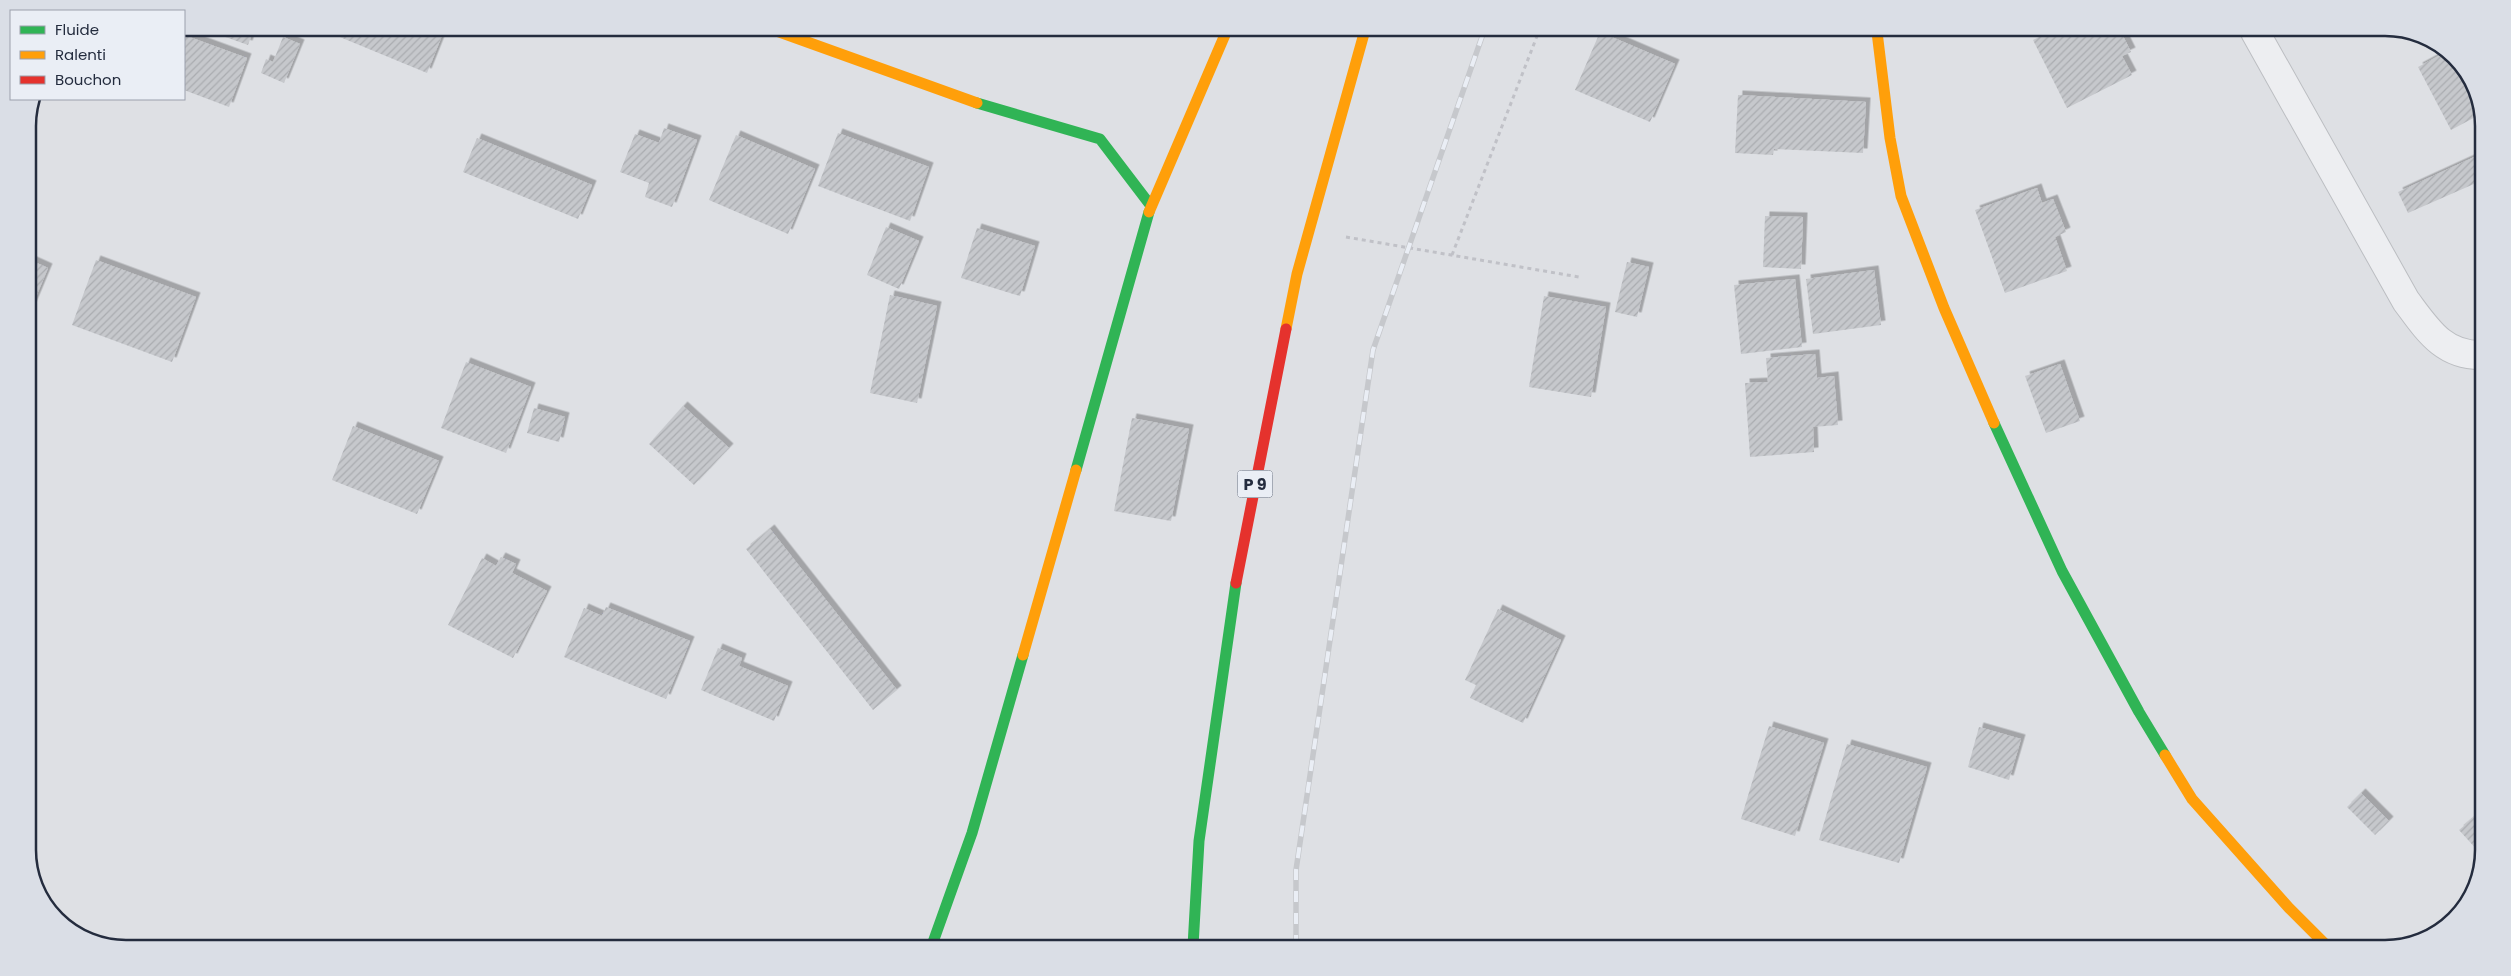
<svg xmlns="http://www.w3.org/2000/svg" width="2511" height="976" font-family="Poppins,sans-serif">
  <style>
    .building { fill: url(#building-hatch); filter: url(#shadow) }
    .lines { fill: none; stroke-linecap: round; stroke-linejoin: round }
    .street-casing { stroke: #bcbec2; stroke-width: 30 }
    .path { stroke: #c0c1c7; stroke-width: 3; stroke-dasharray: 4 4; stroke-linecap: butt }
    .street { stroke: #edeef1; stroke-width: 28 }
    .fast { stroke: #30b455; stroke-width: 11 }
    .slow { stroke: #ff9f0a; stroke-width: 11 }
    .jam { stroke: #e5322d; stroke-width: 11 }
    .rail-casing { stroke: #c6c8cc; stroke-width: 5.5 }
    .rail { stroke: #eaeef5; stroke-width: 4; stroke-dasharray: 11; stroke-linecap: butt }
    .labels { text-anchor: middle; stroke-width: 4.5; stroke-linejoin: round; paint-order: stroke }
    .shield { fill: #eaeef5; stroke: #5f6675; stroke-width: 1 }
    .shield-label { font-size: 16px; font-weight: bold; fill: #242c3e }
    .rim { fill: none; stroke: #242c3e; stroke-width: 2.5 }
  </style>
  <defs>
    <pattern id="building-hatch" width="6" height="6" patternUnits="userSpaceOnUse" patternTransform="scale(1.25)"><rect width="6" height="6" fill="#c6c8cc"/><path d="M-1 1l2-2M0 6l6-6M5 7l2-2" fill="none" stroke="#aaacb0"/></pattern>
    <filter id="shadow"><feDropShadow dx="4.5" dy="-4.5" stdDeviation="0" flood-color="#0004"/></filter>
  </defs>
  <rect width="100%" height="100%" fill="#dee0e4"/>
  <path class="building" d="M200,28H254L248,45Z
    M318,28H445L427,73Z
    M1600,32L1675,64L1650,122L1575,90Z
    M2049,32H2121L2131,52L2122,56L2132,75L2067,108L2033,40Z
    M184,35L247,58L229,107L184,90Z
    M283,37L300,44L284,83L261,73L266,59L273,62Z
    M2444,53L2463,67L2481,114L2451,130L2418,67Z
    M1738,95L1866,102L1863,153L1774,149L1773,155L1735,153Z
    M664,128L697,140L672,207L645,197L649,183L620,172L635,134L659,143Z
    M838,133L929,167L910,221L818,186Z
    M736,135L815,169L788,234L709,200Z
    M477,138L592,185L578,219L463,172Z
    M2483,153V180L2408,213L2398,192Z
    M2037,188L2042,203L2053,199L2066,232L2055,237L2067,271L2005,293L1975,210Z
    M1765,216L1803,217L1801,269L1763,267Z
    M886,227L919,241L899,289L867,275Z
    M977,228L1035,246L1020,296L961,278Z
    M28,259L48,268L28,316Z
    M96,260L196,297L172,362L72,325Z
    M1627,262L1649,267L1637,317L1615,312Z
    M1874,270L1881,325L1813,334L1806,279Z
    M1795,279L1802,347L1741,354L1734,285Z
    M890,295L937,306L917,403L870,393Z
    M1544,296L1606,307L1591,397L1529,387Z
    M1815,354L1817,378L1834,376L1838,425L1813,427L1814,452L1750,457L1745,383L1768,382L1766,358Z
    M466,362L531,387L506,453L441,428Z
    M2060,364L2080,421L2046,433L2025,376Z
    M683,406L729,448L694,485L649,444Z
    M534,408L565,417L559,442L527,433Z
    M1132,418L1189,429L1171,521L1114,511Z
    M353,426L439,461L417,514L332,480Z
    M770,529L897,690L873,710L746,549Z
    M501,557L516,564L512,573L547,591L513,658L448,625L482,558L496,566Z
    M606,607L690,641L666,699L564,657L584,608L602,616Z
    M1498,609L1561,640L1523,723L1470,698L1476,685L1465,680Z
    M718,648L742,658L739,666L788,686L774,721L701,690Z
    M1769,726L1824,743L1795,836L1741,819Z
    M1979,727L2021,739L2009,780L1968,767Z
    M1847,744L1927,767L1899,863L1819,840Z
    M2361,793L2389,821L2375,835L2347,807Z
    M2479,813L2478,834V851L2459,830Z"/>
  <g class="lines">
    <g class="street-casing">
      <path id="street" d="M2255,32L2406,301C2427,329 2443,356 2482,355"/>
    </g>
    <path class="path" d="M1346,237L1579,277
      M1452,255L1539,31"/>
    <use href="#street" class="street"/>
    <path class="fast" d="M977,103L1100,139L1151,206
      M1994,423L2062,571L2139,712L2165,755
      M1076,470L1149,212
      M932,945L972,833L1023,655
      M1193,946L1199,841L1236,583"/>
    <path class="slow" d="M771,29L977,103
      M1877,32L1890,138L1901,196L1944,308L1994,423
      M1149,212L1227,30
      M1286,329L1297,274L1365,30
      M1023,655L1076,470
      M2165,755L2192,799L2289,908L2329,948"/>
    <path class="jam" d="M1236,583L1286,329"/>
    <g class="rail-casing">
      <path id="rail" d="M1296,946V870L1373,350L1484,31"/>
    </g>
    <use href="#rail" class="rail"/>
  </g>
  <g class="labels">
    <rect class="shield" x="1237.5" y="470.5" width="35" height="27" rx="4"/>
    <g class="shield-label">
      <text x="1255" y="490">P 9</text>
    </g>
  </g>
  <path d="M0 0H2511V976H0ZM126 36H2385A90 90 0 0 1 2475 126V850A90 90 0 0 1 2385 940H126A90 90 0 0 1 36 850V126A90 90 0 0 1 126 36Z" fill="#dadee6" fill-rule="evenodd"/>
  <path class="rim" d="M126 36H2385A90 90 0 0 1 2475 126V850A90 90 0 0 1 2385 940H126A90 90 0 0 1 36 850V126A90 90 0 0 1 126 36Z"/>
  <rect x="10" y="10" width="175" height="90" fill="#eaeef5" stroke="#9ba0ac"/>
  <rect x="20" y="26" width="25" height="8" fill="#30b455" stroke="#9ba0ac"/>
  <text x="55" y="35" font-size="15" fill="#242c3e">Fluide</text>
  <rect x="20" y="51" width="25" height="8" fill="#ff9f0a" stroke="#9ba0ac"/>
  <text x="55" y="60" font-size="15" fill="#242c3e">Ralenti</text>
  <rect x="20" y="76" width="25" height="8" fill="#e5322d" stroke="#9ba0ac"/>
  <text x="55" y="85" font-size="15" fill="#242c3e">Bouchon</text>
</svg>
